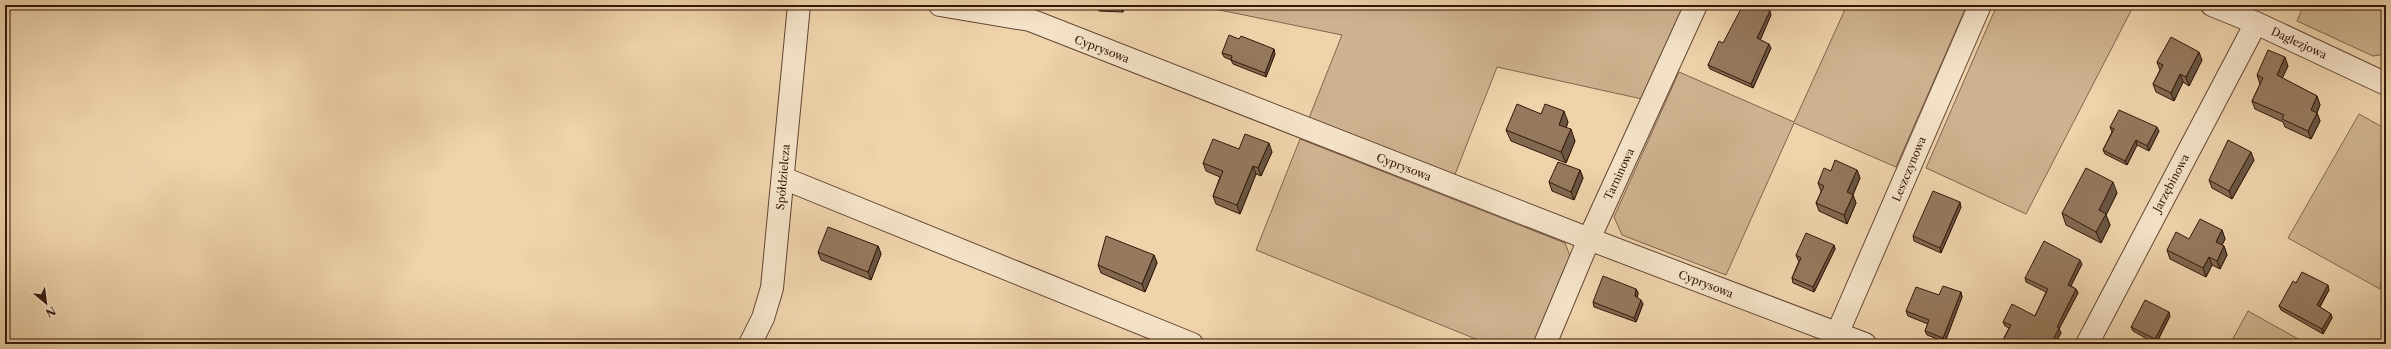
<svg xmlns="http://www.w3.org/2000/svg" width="2391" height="349" font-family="'Libre Caslon Text',serif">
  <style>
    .green { fill: #ceb390; stroke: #81654d }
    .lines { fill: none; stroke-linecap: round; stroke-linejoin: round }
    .minor-casing { stroke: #624632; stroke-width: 24 }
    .minor { stroke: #f4e2c8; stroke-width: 22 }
    .wall { fill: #806851; stroke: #34170a }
    .shaded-wall { fill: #685542; stroke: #34170a }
    .building { fill: #95795e; stroke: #34170a }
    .labels { text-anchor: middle; stroke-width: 4; stroke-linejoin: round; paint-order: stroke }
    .street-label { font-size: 11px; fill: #34170a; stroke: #f4e2c8 }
  </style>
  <rect width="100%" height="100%" fill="#eed3ab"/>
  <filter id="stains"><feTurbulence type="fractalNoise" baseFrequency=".005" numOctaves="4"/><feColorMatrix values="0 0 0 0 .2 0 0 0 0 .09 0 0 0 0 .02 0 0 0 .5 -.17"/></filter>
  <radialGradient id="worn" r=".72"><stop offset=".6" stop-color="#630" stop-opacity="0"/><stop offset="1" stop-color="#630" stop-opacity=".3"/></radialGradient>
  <path class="green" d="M1195,5H1684L1642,99L1497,67L1454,177L1309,118L1342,35Z
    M1847,5H1967L1896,167L1794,123L1726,275L1622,235L1614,217L1679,72L1794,122Z
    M1997,5H2134L2026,214L1926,168Z
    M2304,5H2386V54L2373,56L2297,21Z
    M2359,114L2386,129V254L2380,289L2288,238Z
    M1300,139L1565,243L1572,261L1534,344H1488L1256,250Z
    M2248,311L2307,344H2230Z"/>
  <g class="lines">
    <g class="minor-casing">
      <path id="minor" d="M940,5L1030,20L1589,239L1865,344
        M2212,5L2256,23L2386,84
        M783,178L1192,344
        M1837,334L1980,5
        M750,344L763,318L772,288L799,5
        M1545,344L1589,239L1696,5
        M2087,344L2256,23"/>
    </g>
    <use href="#minor" class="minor"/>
  </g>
  <path class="wall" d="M1097,5H1123V12L1099,11Z
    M1771,15L1760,40L1771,48L1753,88L1710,69L1708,65L1723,43Z
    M1222,53L1275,54L1266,77L1233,64L1231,60L1224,57Z
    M2202,60L2189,86L2183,82L2174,101L2156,92L2153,84L2160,70L2157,62Z
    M2288,66L2282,78L2317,96L2320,105L2317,113L2320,121L2311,139L2285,127L2283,122L2255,109L2252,101L2260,84L2257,75Z
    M1541,114L1568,122L1566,128L1575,141L1566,163L1511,141L1506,130Z
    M2110,127L2159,131L2149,151L2137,145L2127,165L2105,154L2103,150L2112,132Z
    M1239,149L1272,152L1261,176L1256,174L1240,214L1216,204L1213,196L1220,177L1206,171L1203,163Z
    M2254,160L2232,199L2212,188L2209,180Z
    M1580,170L1583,178L1574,200L1552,191L1549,182Z
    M1857,170L1860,178L1853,195L1856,203L1847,224L1819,211L1816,203L1821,192V191L1818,183L1831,171Z
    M2117,193L2106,215L2110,225L2101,243L2066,225L2062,213Z
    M1961,207L1941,253L1914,241L1913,236Z
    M2222,230L2225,239L2222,245L2224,246L2227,255L2220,269L2212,265L2206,277L2170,259L2167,250L2189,239Z
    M1834,245L1835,249L1814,292L1793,283L1792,278L1799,261L1798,260L1796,255Z
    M878,246L881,254L871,280L821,260L818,252Z
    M1154,255L1157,263L1145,292L1101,273L1098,265Z
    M2082,264L2071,286L2076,289L2078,293L2059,329L2061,333L2055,344H2001L2009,328L2005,326L2003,322L2035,316L2046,292L2026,282L2025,278Z
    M2296,283L2329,290L2320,307L2331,314L2332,318L2323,334L2281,310L2279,306Z
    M1636,289L1638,293L1637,297L1643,304L1636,322L1594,307L1593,302Z
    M1961,292L1962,297L1945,342L1927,335L1925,331L1928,324L1908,316L1906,311L1939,295Z
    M2170,316L2156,344L2133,331L2131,327Z"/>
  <path class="shaded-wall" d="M1120,5H1123V12Z
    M1770,11L1771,15L1759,43L1757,38Z
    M1769,44L1771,48L1753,88L1751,84Z
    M1274,49L1275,54L1266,77L1265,73Z
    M2199,52L2202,60L2189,86L2186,77Z
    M2285,57L2288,66L2280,83L2277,75Z
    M2180,74L2183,82L2174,101L2171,93Z
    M2317,96L2320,105L2314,118L2311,110Z
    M1564,111L1568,122L1563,136L1559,125Z
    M2317,113L2320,121L2311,139L2308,131Z
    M2157,127L2159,131L2149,151L2147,146Z
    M1571,129L1575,141L1566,163L1561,152Z
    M2136,140L2137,145L2127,165L2125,161Z
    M1269,143L1272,152L1261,176L1258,168Z
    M2251,152L2254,160L2232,199L2229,191Z
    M1253,166L1256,174L1240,214L1237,205Z
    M1580,170L1583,178L1574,200L1571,192Z
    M1857,170L1860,178L1850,201L1847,192Z
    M2113,182L2117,193L2106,215L2110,225L2101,243L2096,232L2099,210Z
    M1853,195L1856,203L1847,224L1844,215Z
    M1960,202L1961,207L1941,253L1940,248Z
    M2222,230L2225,239L2219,251L2216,242Z
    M1834,245L1835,249L1814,292L1813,287Z
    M878,246L881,254L871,280L868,272Z
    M2224,246L2227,255L2220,269L2217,261Z
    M1154,255L1157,263L1145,292L1142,284Z
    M2209,257L2212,265L2206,277L2203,268Z
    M2080,260L2082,264L2069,289L2068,285Z
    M2328,285L2329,290L2318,309L2317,305Z
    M1636,289L1638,293L1637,301L1635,296Z
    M2076,289L2078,293L2059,329L2061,333L2055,344H2051L2057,327Z
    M1961,292L1962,297L1945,342L1943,338Z
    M1641,300L1643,304L1636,322L1634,318Z
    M2169,312L2170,316L2156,344L2155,339Z
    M2331,314L2332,318L2323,334L2322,329Z
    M2038,340L2040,344H2036Z"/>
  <path class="building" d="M1743,5H1757L1770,11L1757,38L1769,44L1751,84L1708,65L1719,41L1723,43Z
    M1229,35L1239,39L1241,36L1274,49L1265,73L1231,60L1232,56L1222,53Z
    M2171,37L2199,52L2186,77L2180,74L2171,93L2153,84L2163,65L2157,62Z
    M2268,50L2285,57L2277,75L2317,96L2311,110L2317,113L2308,131L2282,119L2284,115L2252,101L2263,78L2257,75Z
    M1517,104L1541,114L1545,104L1564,111L1559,125L1571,129L1561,152L1506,130Z
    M2119,110L2157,127L2147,146L2136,140L2125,161L2103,150L2114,129L2110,127Z
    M1245,134L1269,143L1258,168L1253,166L1237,205L1213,196L1223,171L1203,163L1213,139L1239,149Z
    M2228,140L2251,152L2229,191L2209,180Z
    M1835,160L1857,170L1847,192L1853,195L1844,215L1816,203L1824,186L1818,183L1824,168L1831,171Z
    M1558,162L1580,170L1571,192L1549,182Z
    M2086,168L2113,182L2099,210L2106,214L2096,232L2062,213Z
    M1933,191L1960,202L1940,248L1913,236Z
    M2200,219L2222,230L2216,242L2224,246L2217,261L2209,257L2203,268L2167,250L2176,232L2189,239Z
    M828,227L878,246L868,272L818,252Z
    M1806,233L1834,245L1813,287L1792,278L1801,258L1796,255Z
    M1106,236L1154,255L1142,284L1098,265Z
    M2044,241L2080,260L2068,285L2076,289L2057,327L2059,328L2051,344H2046L2038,340L2036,344H2001L2011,325L2003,322L2012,304L2035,316L2048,289L2025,278Z
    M2302,272L2328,285L2317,305L2331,314L2322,329L2279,306L2293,281L2296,283Z
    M1603,276L1636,289L1635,296L1641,300L1634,318L1593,302Z
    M1943,286L1961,292L1943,338L1925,331L1929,320L1906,311L1916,287L1939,295Z
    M2145,300L2169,312L2155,339L2131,327Z"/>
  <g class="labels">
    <g class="street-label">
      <text transform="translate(2299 43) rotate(25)" y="4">Daglezjowa</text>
      <text transform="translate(1102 49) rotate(21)" y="4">Cyprysowa</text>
      <text transform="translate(1404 167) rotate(21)" y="4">Cyprysowa</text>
      <text transform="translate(1909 169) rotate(-67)" y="4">Leszczynowa</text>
      <text transform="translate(1619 174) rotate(-65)" y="4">Tarninowa</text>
      <text transform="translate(783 177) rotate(-85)" y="4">Spółdzielcza</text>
      <text transform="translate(2171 183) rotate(-62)" y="4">Jarzębinowa</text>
      <text transform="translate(1706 284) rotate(21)" y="4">Cyprysowa</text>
    </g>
  </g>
  <rect width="2391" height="349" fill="none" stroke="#eed3ab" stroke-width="20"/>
  <rect x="6" y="6" width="2379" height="337" fill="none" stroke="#34170a" stroke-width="2"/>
  <rect x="10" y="10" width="2371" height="329" fill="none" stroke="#34170a"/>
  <g transform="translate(46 303) rotate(151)" stroke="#f4e2c8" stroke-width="3" paint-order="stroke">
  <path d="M0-3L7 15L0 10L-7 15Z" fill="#34170a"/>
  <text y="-6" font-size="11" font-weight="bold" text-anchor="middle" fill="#34170a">N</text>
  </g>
  <rect width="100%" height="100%" filter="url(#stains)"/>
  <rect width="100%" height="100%" fill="url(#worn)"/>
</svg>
